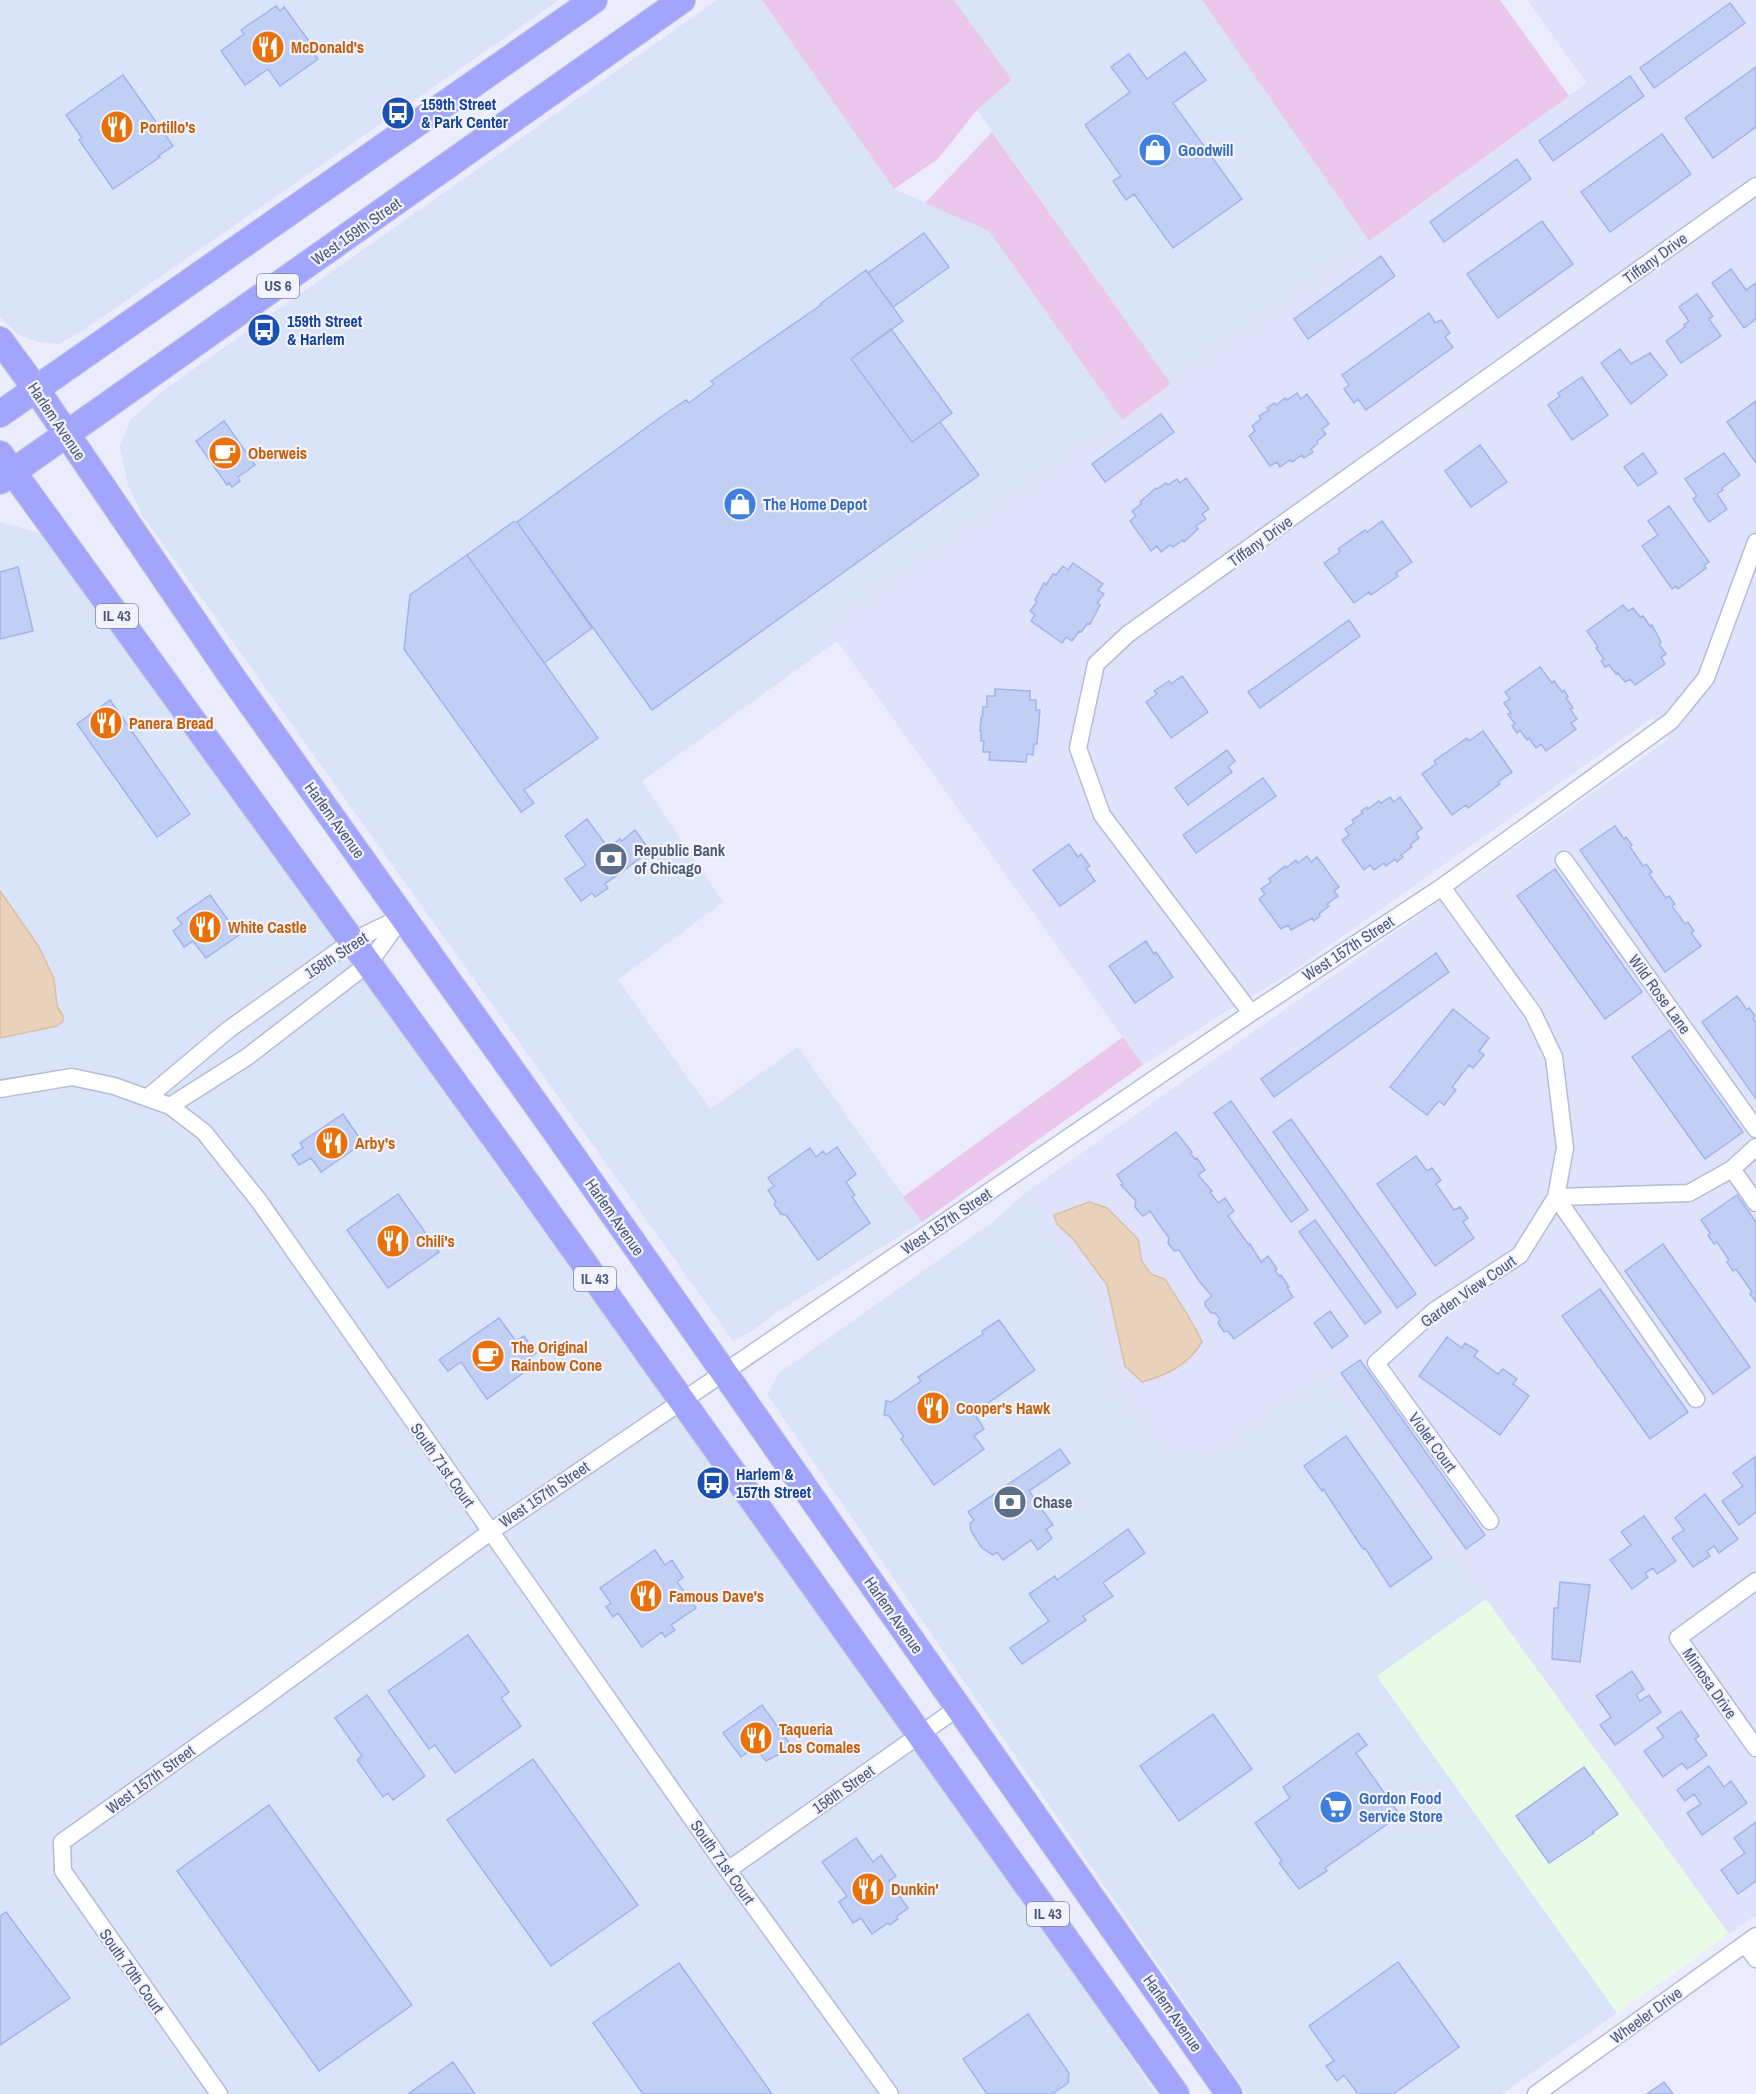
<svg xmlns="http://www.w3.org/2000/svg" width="1756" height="2094" font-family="'Archivo Narrow',sans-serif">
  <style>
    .residential { fill: #dfe2fb }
    .commercial { fill: #d9e4f9 }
    .education { fill: #e8fbe7 }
    .green { fill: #ebc7ed }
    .water { fill: #ead3bd; stroke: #dcbfa3; stroke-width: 1.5 }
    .building { fill: #c1cff5; stroke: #a0b5e9; stroke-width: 1.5 }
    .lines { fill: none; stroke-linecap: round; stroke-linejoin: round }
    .street-casing { stroke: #b4bcd6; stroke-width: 19 }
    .primary-casing { stroke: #c5cad5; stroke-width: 28 }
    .street { stroke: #fff; stroke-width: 16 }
    .primary { stroke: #a1a5fe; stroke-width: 26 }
    .labels { text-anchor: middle; stroke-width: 4.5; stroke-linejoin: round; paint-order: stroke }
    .shield { fill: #f3f3ff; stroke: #7d88a3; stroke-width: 1.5 }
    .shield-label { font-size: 15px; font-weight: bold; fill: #4b5a7c }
    .food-label { font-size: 16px; font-weight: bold; fill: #c56008; stroke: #f3f3ff; text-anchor: start }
    .transit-label { font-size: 16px; font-weight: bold; fill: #164399; stroke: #f3f3ff; text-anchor: start }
    .shop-label { font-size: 16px; font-weight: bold; fill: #366cbe; stroke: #f3f3ff; text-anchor: start }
    .street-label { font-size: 16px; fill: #4b5a7c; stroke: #f3f3ff }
    .service-label { font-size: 16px; font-weight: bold; fill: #4e5e75; stroke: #f3f3ff; text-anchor: start }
  </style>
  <rect width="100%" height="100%" fill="#ebecfe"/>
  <path class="residential" d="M1527,0H1756V1915L1729,1934L1486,1599L1326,1373L1213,1455L1166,1449L1121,1397L1090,1294L1039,1219L1029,1190L1669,739L1652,718L1289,974L1219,1016L1143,1065L827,627L1122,420L1587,83Z"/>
  <path class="commercial" d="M0,0H559L82,331L59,344L38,342L19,335L0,317Z
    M717,0H762L894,189L989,231L1122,420L828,627L837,641L642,781L723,902L618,980L710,1109L798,1047L922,1222L776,1313L749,1333L733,1341L142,515L128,485L120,447L130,420L164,390Z
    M954,0H1202L1369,241L1171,384L977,110L1012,80Z
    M0,522L40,533L68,568L1069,1964L1156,2094H0Z
    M1029,1190L1090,1294L1121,1397L1166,1449L1213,1455L1326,1373L1486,1599L1377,1676L1617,2013L1502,2094H1247L767,1394L779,1373L990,1224Z"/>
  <path class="education" d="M1486,1599L1729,1934L1617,2013L1377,1676Z"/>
  <path class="green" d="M762,0H954L1012,80L977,110L938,159L894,189Z
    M1202,0H1500L1569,96L1369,241Z
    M992,132L1171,384L1122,420L989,231L925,203Z
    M1123,1037L1143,1065L922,1222L903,1197Z"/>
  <path class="water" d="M0,891L39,947L54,979L57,1006L63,1016V1021L57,1026L0,1038Z
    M1089,1202L1107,1208L1138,1239L1142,1262L1151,1274L1165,1279C1177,1300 1193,1321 1202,1342C1188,1365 1167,1375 1142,1382L1125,1366L1107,1285L1073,1239L1057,1224L1054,1215Z"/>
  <path class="building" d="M1730,3L1745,23L1654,88L1640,68Z
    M276,6L280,11L284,7L309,41L306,43L318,59L280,86L268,69L245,85L221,51L244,34L241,30Z
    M1185,52L1206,80L1173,103L1242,199L1173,248L1134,194L1126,200L1113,181L1121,176L1085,125L1130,92L1111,67L1129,54L1147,79Z
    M1756,67V127L1713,158L1685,118Z
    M123,75L173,146L158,156L160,157L113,189L79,140L82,138L66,115Z
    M1630,76L1644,96L1553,161L1539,141Z
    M1662,134L1691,174L1610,232L1581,192Z
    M1517,159L1531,179L1444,242L1430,222Z
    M1542,221L1573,264L1498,318L1467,274Z
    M924,233L949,267L893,307L868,273Z
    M1381,256L1395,276L1308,339L1294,319Z
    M1731,269L1746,290L1756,283V319L1744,328L1712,283Z
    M866,270L903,321L851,359L912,442L940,422L979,475L652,710L517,522L665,414L686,400L689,403L714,384L711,381L821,305L820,304Z
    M1697,294L1713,316L1709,319L1721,336L1681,363L1666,341L1685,327L1684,325L1689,321L1679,307Z
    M1429,313L1435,323L1441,320L1450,333L1445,337L1453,347L1366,410L1358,399L1354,403L1344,389L1349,385L1342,375Z
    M891,329L952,413L912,442L851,359Z
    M1620,349L1631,364L1650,353L1667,375L1631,404L1601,363Z
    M1582,377L1608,415L1572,440L1548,405L1560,396L1558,393Z
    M1297,393L1301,399L1307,394L1329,424L1322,429L1326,434L1317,441L1318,443L1311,449L1313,452L1304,458L1302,455L1292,462L1290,460L1280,467L1277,462L1270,466L1249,436L1255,431L1252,426L1261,419L1259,416L1269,410L1267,408L1274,403L1276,405L1285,398L1287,400Z
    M1756,401V463L1727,422Z
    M1161,414L1174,432L1105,482L1092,464Z
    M224,421L255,465L238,477L240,481L232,487L229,483L227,485L196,441Z
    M1480,445L1507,482L1471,507L1445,471Z
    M1643,453L1657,473L1638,486L1624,467Z
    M1724,453L1740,475L1722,488L1723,490L1717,494L1727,509L1709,522L1693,499L1697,496L1685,479Z
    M1186,478L1209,509L1202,514L1206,519L1196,526L1198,529L1184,542L1183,540L1173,547L1170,545L1161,552L1157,546L1151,551L1130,521L1136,516L1132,511L1141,504L1140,502L1156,488L1157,489L1166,483L1168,485L1177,479L1180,483Z
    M1669,506L1709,562L1704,565L1706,568L1678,589L1676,586L1672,589L1642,546L1658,535L1648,521Z
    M1382,521L1412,562L1396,573L1398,576L1371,595L1369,592L1354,603L1324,563L1340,552L1338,549L1365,530L1367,532Z
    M513,522H517L592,628L544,663L467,555Z
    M467,555L598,738L524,790L534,803L521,812L404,649L410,595Z
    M1073,563L1103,584L1098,590L1104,594L1097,603L1100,605L1090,624L1088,623L1081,632L1079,631L1072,641L1066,637L1062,643L1031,621L1035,615L1030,611L1037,602L1035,600L1044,583L1046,585L1053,574L1056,575L1063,566L1068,570Z
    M18,567L33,631L0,639V572Z
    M1623,605L1628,611L1633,608L1640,617L1643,616L1650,626L1652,625L1661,642L1659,644L1666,654L1661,657L1665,664L1635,685L1630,679L1625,682L1618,673L1616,674L1609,665L1605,667L1601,661L1604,659L1596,648L1598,647L1587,631Z
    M1349,620L1360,636L1260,708L1248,692Z
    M1540,667L1552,683L1554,681L1562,692L1564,690L1568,697L1566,698L1573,708L1570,709L1577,719L1571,723L1576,729L1546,751L1541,744L1536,748L1529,738L1527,740L1520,730L1517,733L1512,726L1515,724L1508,714L1511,713L1504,703L1510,699L1505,692Z
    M1182,676L1208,712L1171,738L1146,702L1157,694L1154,691L1169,681L1171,684Z
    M995,689L1030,691V700H1036V710H1040L1037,744H1034L1033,755L1027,754L1026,762L989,760L990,752H983L984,741H981V731H980L981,718H982L983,707H987V696H995Z
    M110,700L190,814L157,837L77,724Z
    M1483,731L1512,772L1498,782L1500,784L1468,808L1466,805L1452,815L1422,774L1436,764L1434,761L1467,738L1469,741Z
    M1227,750L1235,761L1228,767L1232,772L1188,805L1175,788Z
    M1263,778L1276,796L1196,853L1183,835Z
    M1390,797L1394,802L1400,797L1422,828L1416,833L1419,838L1410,845L1412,847L1401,855L1403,857L1397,862L1395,859L1386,866L1384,863L1374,870L1370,865L1364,870L1342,840L1349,835L1345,829L1354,823L1352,820L1363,813L1361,811L1367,807L1368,809L1379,801L1381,803Z
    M587,819L608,848L620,839L622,841L635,830L650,851L605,884L608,888L595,897L592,893L581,901L565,879L586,865L565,836Z
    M1615,826L1624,839L1626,837L1632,845L1630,847L1643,866L1646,864L1652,872L1649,874L1666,898L1669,896L1675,904L1672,906L1685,924L1688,922L1694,931L1691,933L1701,946L1665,972L1580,850Z
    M1069,844L1078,857L1081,854L1090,866L1086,868L1095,881L1060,906L1033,870Z
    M1307,856L1311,862L1317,857L1339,887L1334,891L1338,896L1327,904L1329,906L1319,914L1320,916L1314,921L1312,918L1291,930L1288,925L1281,929L1259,899L1265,894L1261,889L1271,882L1269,879L1285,866L1286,868L1296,860L1298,863Z
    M1555,869L1642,992L1605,1019L1517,896Z
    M210,895L239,935L206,958L193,941L184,947L173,931L182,924L177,918Z
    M1146,941L1154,954L1156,952L1173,977L1135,1003L1109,966Z
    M1436,953L1449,972L1274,1097L1261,1079Z
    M1737,996L1747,1010L1749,1008L1755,1016L1753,1018L1756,1023V1099L1702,1022Z
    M1453,1009L1489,1038L1479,1051L1484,1055L1473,1068L1469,1065L1452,1087L1456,1090L1444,1105L1439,1101L1427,1115L1390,1087Z
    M1670,1030L1743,1132L1705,1159L1632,1057Z
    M1231,1101L1308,1210L1291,1222L1214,1113Z
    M343,1114L363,1143L321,1172L311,1158L299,1165L292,1155L303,1148L300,1143Z
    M1291,1119L1416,1294L1397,1308L1273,1132Z
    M1176,1132L1192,1152L1190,1153L1195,1159L1197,1158L1205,1170L1198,1175L1212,1191L1210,1192L1218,1203L1225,1198L1234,1211L1228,1216L1249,1245L1250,1244L1261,1262L1268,1256L1277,1269L1275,1270L1279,1276L1281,1275L1289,1287L1287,1288L1293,1297L1234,1339L1228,1331L1224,1332L1218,1323L1220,1319L1215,1313H1211L1205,1305V1302L1212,1296L1199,1281L1179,1250L1174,1251L1168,1243L1169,1238L1150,1211L1143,1216L1140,1213L1135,1207L1136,1201L1121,1185L1123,1184L1117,1175Z
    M837,1147L856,1174L846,1182L855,1195L852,1197L870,1223L818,1260L786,1215L781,1214L774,1204L776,1202L768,1190L774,1186L768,1178L810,1148L816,1157L823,1151L826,1155Z
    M1416,1156L1427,1171L1432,1168L1441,1180L1436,1184L1454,1210L1460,1207L1468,1218L1463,1222L1474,1238L1435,1266L1377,1184Z
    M398,1194L439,1252L388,1288L347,1230Z
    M1737,1195L1756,1222V1302L1750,1294L1752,1292L1736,1269L1733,1271L1727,1262L1729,1260L1717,1242L1714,1244L1708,1235L1710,1233L1701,1220Z
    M1315,1220L1381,1312L1365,1324L1299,1232Z
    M1663,1244L1750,1367L1713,1394L1625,1271Z
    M1600,1289L1688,1412L1650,1439L1562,1316Z
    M1330,1311L1348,1336L1332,1348L1314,1323Z
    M499,1318L516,1341L524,1336L536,1353L528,1359L533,1366L487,1399L461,1362L448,1371L439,1360Z
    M999,1320L1035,1370L974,1413L984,1429L974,1436L984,1449L934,1485L901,1439L904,1437L889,1416L884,1415L886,1401L891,1402L921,1381L918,1377L983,1334L982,1331Z
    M1447,1337L1462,1348L1465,1343L1478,1351L1474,1356L1498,1374L1503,1369L1517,1379L1513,1384L1529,1396L1500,1435L1419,1376Z
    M1360,1360L1485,1535L1466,1549L1341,1373Z
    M1346,1436L1432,1558L1390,1587L1365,1548L1363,1549L1323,1489L1322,1491L1304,1466Z
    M1060,1449L1070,1463L1029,1491L1053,1525L1046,1529L1052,1538L1038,1550L1031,1540L1003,1560L997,1552L993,1555L982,1548L971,1531L970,1523L974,1520L968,1512Z
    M1755,1457L1756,1512L1739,1525L1722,1501L1743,1486L1733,1473Z
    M1705,1494L1738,1539L1719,1553L1714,1546L1707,1551L1710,1556L1693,1567L1672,1538L1684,1530L1675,1518Z
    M1644,1516L1676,1561L1657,1574L1653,1568L1645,1573L1648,1577L1632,1589L1610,1560L1631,1545L1621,1532Z
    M1128,1529L1145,1553L1103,1583L1113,1596L1083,1616L1086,1620L1022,1664L1010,1648L1049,1621L1029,1594L1055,1576L1057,1580Z
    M655,1550L665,1565L672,1560L683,1577L677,1582L696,1608L671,1625L675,1630L665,1637L662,1632L642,1647L618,1613L613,1617L606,1607L611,1603L600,1588Z
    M1560,1582L1590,1585L1580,1662L1552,1659L1554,1608H1558Z
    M468,1635L509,1692L501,1698L521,1726L455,1773L435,1745L429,1749L388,1691Z
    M1632,1671L1644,1689L1636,1695L1640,1701L1649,1695L1661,1712L1615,1745L1600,1725L1611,1717L1596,1696Z
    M367,1695L425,1776L393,1800L388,1793L383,1797L357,1760L362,1756L335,1718Z
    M762,1705L790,1744L783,1749L785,1751L766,1761L755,1747L741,1757L723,1733Z
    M1681,1711L1699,1736L1695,1739L1707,1755L1687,1769L1682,1763L1663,1777L1644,1751L1664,1737L1657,1728Z
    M1213,1714L1252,1769L1179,1821L1140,1766Z
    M1358,1733L1367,1745L1356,1753L1400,1815L1325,1868L1327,1871L1299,1889L1279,1863L1282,1861L1255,1823L1290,1798L1283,1787Z
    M533,1759L638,1905L551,1966L447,1820Z
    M1709,1766L1724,1787L1731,1781L1747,1803L1702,1835L1687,1813L1701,1804L1694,1794L1685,1801L1677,1790Z
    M1584,1767L1618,1814L1593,1832L1594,1833L1549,1863L1516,1816Z
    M269,1805L412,2005L319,2071L177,1871Z
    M1756,1822V1881L1738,1894L1721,1870L1745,1853L1734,1838Z
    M856,1838L873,1862L881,1855L896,1876L889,1881L908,1908L896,1917L898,1919L890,1925L888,1923L872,1934L861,1918L853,1923L839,1902L847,1896L822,1862Z
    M6,1912L70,1998L0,2045V1916Z
    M1398,1962L1459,2047L1393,2094H1358L1344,2075L1337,2081L1326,2066L1334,2061L1309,2026Z
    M679,1963L772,2094H643L593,2023Z
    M1028,2014L1069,2073L1068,2083L1052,2094H987L963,2059Z
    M453,2062L475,2094H408Z
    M1664,2082L1673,2094H1647Z"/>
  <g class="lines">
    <g class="street-casing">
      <path id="street" d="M1564,860L1756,1129
        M1442,887L1533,1013L1554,1057L1565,1148L1556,1197L1520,1255L1434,1311L1376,1363L1490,1521
        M1251,1013L1102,815L1078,748L1096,664L1128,634L1756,186
        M0,1089L72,1077L114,1086L170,1106L204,1132L259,1201L735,1880L890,2094
        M147,1098L228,1030L352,941L404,916
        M170,1106L247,1057L369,963L401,919
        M1732,1169L1756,1203
        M1556,1197L1696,1399
        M1556,1197L1689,1193L1732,1169L1756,1147
        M1756,1581L1678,1638L1756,1748
        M728,1870L959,1707
        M1745,1944L1756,1959
        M219,2094L63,1871L62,1842L256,1704L490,1532L1251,1013L1442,887L1671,721L1706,678L1756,542
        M1536,2094L1756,1936"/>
    </g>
    <g class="primary-casing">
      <path id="primary" d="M0,340L36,389L230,674L555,1131L1229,2094
        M0,414L594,0
        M0,454L509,1158L1176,2094
        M0,481L682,0"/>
    </g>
    <use href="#street" class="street"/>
    <use href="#primary" class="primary"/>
  </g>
  <defs>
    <g id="restaurant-disc" transform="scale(1.725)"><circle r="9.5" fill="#e8710a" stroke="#f3f3ff"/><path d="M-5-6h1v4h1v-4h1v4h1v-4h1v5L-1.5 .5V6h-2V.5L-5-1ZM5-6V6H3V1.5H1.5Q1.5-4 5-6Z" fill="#fff"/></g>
    <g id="bus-disc" transform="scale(1.725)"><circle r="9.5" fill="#1a4fb4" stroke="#f3f3ff"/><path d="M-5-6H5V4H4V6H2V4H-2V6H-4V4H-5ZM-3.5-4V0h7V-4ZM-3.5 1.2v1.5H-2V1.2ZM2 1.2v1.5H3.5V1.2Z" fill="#fff"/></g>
    <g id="shop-disc" transform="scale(1.725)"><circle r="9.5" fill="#3f7fe0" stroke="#f3f3ff"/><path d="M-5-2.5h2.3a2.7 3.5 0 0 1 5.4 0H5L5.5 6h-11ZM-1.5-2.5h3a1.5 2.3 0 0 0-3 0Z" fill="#fff"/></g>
    <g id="cafe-disc" transform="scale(1.725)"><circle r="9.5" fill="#e8710a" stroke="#f3f3ff"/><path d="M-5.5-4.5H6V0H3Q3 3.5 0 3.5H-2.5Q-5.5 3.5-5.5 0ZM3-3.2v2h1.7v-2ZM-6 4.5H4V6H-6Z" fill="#fff"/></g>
    <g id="bank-disc" transform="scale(1.725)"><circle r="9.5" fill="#5c6f8a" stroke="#f3f3ff"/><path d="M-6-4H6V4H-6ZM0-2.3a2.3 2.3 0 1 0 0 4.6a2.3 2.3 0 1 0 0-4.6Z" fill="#fff"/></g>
    <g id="supermarket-disc" transform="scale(1.725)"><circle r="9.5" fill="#3f7fe0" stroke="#f3f3ff"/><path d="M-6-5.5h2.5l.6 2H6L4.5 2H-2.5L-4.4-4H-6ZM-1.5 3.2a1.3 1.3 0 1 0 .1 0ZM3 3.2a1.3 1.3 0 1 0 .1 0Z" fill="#fff"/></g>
  </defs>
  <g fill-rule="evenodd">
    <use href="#restaurant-disc" x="268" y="47"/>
    <use href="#bus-disc" x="398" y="113"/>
    <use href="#restaurant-disc" x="117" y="127"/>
    <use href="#shop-disc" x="1155" y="150"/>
    <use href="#bus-disc" x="264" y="330"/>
    <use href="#cafe-disc" x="225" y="453"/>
    <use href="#shop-disc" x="740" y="504"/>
    <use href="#restaurant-disc" x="106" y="723"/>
    <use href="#bank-disc" x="611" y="859"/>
    <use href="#restaurant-disc" x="205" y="927"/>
    <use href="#restaurant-disc" x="332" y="1143"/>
    <use href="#restaurant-disc" x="393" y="1241"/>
    <use href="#cafe-disc" x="488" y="1356"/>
    <use href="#restaurant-disc" x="933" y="1408"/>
    <use href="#bus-disc" x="713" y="1483"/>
    <use href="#bank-disc" x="1010" y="1502"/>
    <use href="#restaurant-disc" x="646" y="1596"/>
    <use href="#restaurant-disc" x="756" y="1738"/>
    <use href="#supermarket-disc" x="1336" y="1807"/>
    <use href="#restaurant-disc" x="868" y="1889"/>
  </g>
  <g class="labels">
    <g class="shield">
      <rect x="257" y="274" width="42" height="24" rx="4.5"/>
      <rect x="96" y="604" width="42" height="24" rx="4.5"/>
      <rect x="574" y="1267" width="42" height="24" rx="4.5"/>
      <rect x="1027" y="1902" width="42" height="24" rx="4.5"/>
    </g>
    <g class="shield-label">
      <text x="278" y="291">US 6</text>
      <text x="117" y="621">IL 43</text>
      <text x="595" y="1284">IL 43</text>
      <text x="1048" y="1919">IL 43</text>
    </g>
    <g class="food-label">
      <text x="291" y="53">McDonald's</text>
      <text x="140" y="133">Portillo's</text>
      <text x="248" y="459">Oberweis</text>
      <text x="129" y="729">Panera Bread</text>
      <text x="228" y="933">White Castle</text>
      <text x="355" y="1149">Arby's</text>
      <text x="416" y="1247">Chili's</text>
      <text x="511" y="1353">The Original<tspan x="511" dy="18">Rainbow Cone</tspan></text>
      <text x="956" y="1414">Cooper's Hawk</text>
      <text x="669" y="1602">Famous Dave's</text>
      <text x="779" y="1735">Taqueria<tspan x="779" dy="18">Los Comales</tspan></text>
      <text x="891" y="1895">Dunkin'</text>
    </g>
    <g class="transit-label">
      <text x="421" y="110">159th Street<tspan x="421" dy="18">&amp; Park Center</tspan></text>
      <text x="287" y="327">159th Street<tspan x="287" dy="18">&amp; Harlem</tspan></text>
      <text x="736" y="1480">Harlem &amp;<tspan x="736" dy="18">157th Street</tspan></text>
    </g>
    <g class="shop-label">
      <text x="1178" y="156">Goodwill</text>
      <text x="763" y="510">The Home Depot</text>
      <text x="1359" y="1804">Gordon Food<tspan x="1359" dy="18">Service Store</tspan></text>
    </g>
    <g class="street-label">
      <text transform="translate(356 231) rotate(-35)" y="6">West 159th Street</text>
      <text transform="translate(1655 258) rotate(-36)" y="6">Tiffany Drive</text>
      <text transform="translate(57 421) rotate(56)" y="6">Harlem Avenue</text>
      <text transform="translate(1260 541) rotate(-36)" y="6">Tiffany Drive</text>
      <text transform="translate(335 820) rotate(54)" y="6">Harlem Avenue</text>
      <text transform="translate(1348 948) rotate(-33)" y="6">West 157th Street</text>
      <text transform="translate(336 955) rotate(-33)" y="6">158th Street</text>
      <text transform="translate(1660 994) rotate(54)" y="6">Wild Rose Lane</text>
      <text transform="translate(615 1217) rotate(55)" y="6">Harlem Avenue</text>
      <text transform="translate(946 1221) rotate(-34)" y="6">West 157th Street</text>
      <text transform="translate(1468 1291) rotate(-35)" y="6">Garden View Court</text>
      <text transform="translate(1433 1442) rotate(54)" y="6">Violet Court</text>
      <text transform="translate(443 1465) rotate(55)" y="6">South 71st Court</text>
      <text transform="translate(544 1494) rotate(-34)" y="6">West 157th Street</text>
      <text transform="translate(894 1615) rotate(55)" y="6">Harlem Avenue</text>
      <text transform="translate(1710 1683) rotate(55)" y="6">Mimosa Drive</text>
      <text transform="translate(150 1779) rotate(-36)" y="6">West 157th Street</text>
      <text transform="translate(843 1789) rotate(-35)" y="6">156th Street</text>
      <text transform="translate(723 1862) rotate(55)" y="6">South 71st Court</text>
      <text transform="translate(132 1971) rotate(55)" y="6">South 70th Court</text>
      <text transform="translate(1173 2013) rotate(55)" y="6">Harlem Avenue</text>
      <text transform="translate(1646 2015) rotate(-36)" y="6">Wheeler Drive</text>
    </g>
    <g class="service-label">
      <text x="634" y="856">Republic Bank<tspan x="634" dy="18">of Chicago</tspan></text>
      <text x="1033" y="1508">Chase</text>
    </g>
  </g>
</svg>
